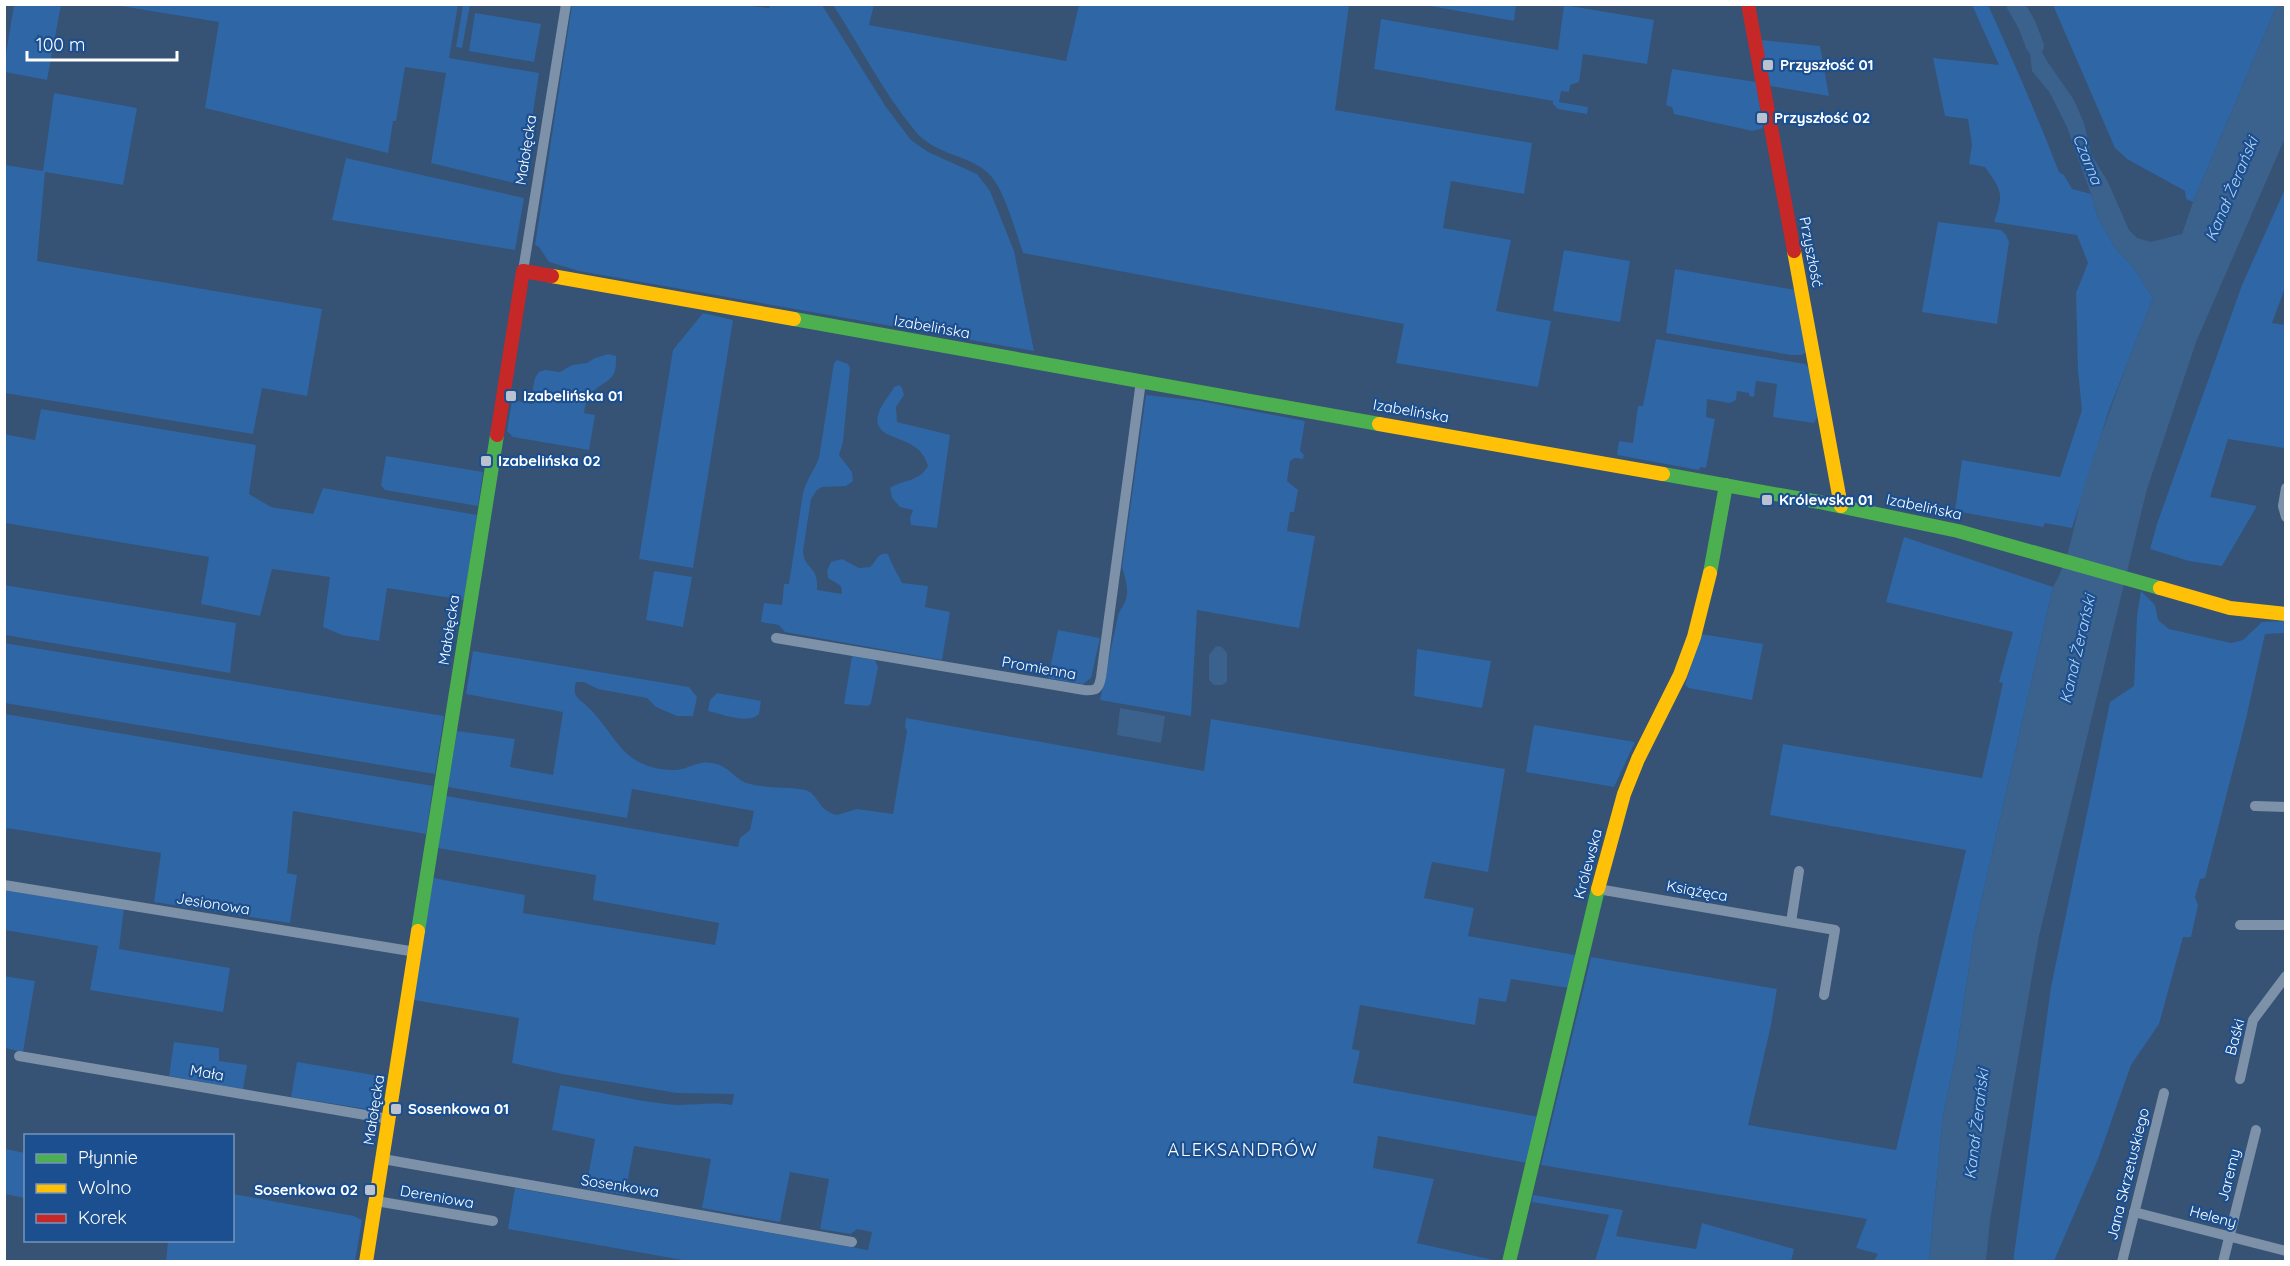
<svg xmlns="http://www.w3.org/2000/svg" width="2290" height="1266" font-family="Quicksand,sans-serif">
	<rect width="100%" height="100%" fill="#365274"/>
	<path fill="#2f66a5" d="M14,5H61L47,80L5,72V60Z
		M115,5H458L449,58L539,73L522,185L431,163L446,73L405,67L396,121H393L388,153L205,108L219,22Z
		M463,5H470L462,48L456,47Z
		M745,5L769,8L770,5H822L886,107L911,140L928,152L977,174L990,191L1014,251L1034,351L579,271L549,262L539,247L535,245L572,5Z
		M833,5H874L869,25L1066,61L1079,5H1349L1335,110L1532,143L1524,194L1451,181L1443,228L1511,240L1496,311L1551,321L1538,387L1396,363L1404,324L1023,253C1016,233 1004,188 989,174C969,154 936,156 915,131C883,92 860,46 833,5Z
		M1425,5L1516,4V5L1514,21Z
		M1564,5L1654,20L1647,64L1583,54L1579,82L1570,85L1569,92L1561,91L1559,102L1588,107L1587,114L1558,109L1553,104V101L1374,69L1381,19L1558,50Z
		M1972,5H1988C2013,60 2037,115 2059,172L2064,175L2072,189L2091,194L2098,218L2116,249L2134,268L2153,298L2109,410L2072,528L2045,523L2043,527L1955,511L1962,460L2060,477L2082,410L2078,371L2076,293L2088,263L2077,235L1994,222C2004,192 2002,192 1985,167L1969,164L1972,145L1968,119L1945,116L1933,58L1999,65Z
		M2053,5H2277L2193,202L2186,199L2185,191L2127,159L2115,148Z
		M475,13L541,24L534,62L469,51Z
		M1761,40L1820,46L1829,96L1770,86Z
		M1672,69L1756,82L1763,128L1753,131L1674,114L1672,107L1666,105Z
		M54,93L137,108L123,185L45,172L37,261L322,309L307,396L262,388L253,434L5,393V165L43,171Z
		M346,158L524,198L515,250L332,220Z
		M2285,189V288L2272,323L2285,325L2284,448L2228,439L2210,497L2257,506L2222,566L2189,561L2150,549L2157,524L2242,285Z
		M1938,222L2001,230L2006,235L2009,242L1997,324L1922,312Z
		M1564,250L1630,261L1620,322L1553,311Z
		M1675,269L1796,290L1806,352L1802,355H1791L1666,333Z
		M703,313L733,320L693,568L639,559L673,350Z
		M1656,339L1805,364L1811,369L1819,414L1814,423L1773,417L1777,384L1756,381L1754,397L1749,396V393L1737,391L1736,400L1730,403L1707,399L1706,417L1715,419L1706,468L1700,467L1699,470L1617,455L1619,441L1633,443L1638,406H1643Z
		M608,354L616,356C616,361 616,367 615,371C609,388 588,382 584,413L595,415L589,450L513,437L507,431L512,400L533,404V388L535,378L539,372L545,370L560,372L572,365L587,363L595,358Z
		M837,360L848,364L850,368L843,442L839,455L852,472L853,481L846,486L822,487L817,490L811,499L803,551C804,570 819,565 817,590L842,594L841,586L828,578L827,571L831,562L842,559L859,568L870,567C877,561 877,552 888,554C892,565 897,573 902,583L928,586L925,607L950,612L942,660L785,632L779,625L761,622L764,603L782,605L784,584H789L803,493C806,480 814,471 819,458L834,363Z
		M899,385L902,388L904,395L896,407L897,422L950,435L937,528L911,525L910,518L913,510L900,507L892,498L890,488C904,479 919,482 928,466C919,430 868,445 879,412C882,403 890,395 894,387Z
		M1146,395L1200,401L1305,421L1300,451L1304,455L1303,459L1295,458L1290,461L1287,481L1298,490L1294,512H1290L1287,531L1315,536L1299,628L1197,610L1191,716L1100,700C1106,672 1112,644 1118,616C1119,610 1125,605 1126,599C1129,589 1125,577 1122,567Z
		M41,409L256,445L249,494L271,507L313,514L323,488L477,515L464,600L387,588L379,641L342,635L323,627L330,577L272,569L260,616L201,604L209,557L5,523L4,434L35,440Z
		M386,456L483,472L478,506L385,490L381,485Z
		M1904,537L2053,587L1974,933L1956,1055L1943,1115L1929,1261H1874L1878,1254L1856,1248L1867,1219L1541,1165L1591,957L1777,989L1771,1025L1748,1125L1896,1150L1966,850L1770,815L1783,744L1982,778L2003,683L1999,682L2013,632L1886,602Z
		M654,571L692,577L683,627L646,620Z
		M4,585L236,623L230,673L5,635Z
		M2141,591L2155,605L2158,620L2169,629L2231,643L2243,640L2262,622L2285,621V633L2265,634L2245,723L2205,878L2200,879L2195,897L2198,905L2191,937H2183L2159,1024L2131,1065L2098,1159L2054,1261L2013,1262L2051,987L2110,702L2134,686L2137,616Z
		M1058,630L1100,638L1091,678L1083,684L1048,678Z
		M1701,634L1763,644L1752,700L1689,688L1685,685Z
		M4,643L444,716L435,774L5,703Z
		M1417,649L1491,661L1482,708L1414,696Z
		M473,651L689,687L697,697L693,716H677L656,707L647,698L598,689L584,682H576C571,700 582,699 592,711C620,742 624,768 673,770C688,770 697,760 712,763C730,766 734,779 747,783C765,789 787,786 806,790C820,796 817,810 837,815L857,809L893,814L907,731L905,727L906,718L1204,771L1211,719L1505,769L1488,872L1432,862L1424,898L1474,908L1468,936L1575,955L1569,988L1511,979L1506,1002L1479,998L1475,1025L1360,1005L1352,1049L1360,1051L1353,1083L1539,1117L1527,1163L1378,1136L1373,1168L1434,1179L1417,1243L1502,1262H694L508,1229L515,1188L868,1250L872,1232L857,1229L851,1234L820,1229L829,1179L790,1172L780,1222L702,1208L711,1159L634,1146L625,1195L586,1188L595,1139L552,1130L560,1085C596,1091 631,1100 666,1104C689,1107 709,1101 732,1105L734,1094L677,1093L562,1074L512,1063L519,1018L414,1000L433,878L525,895L523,913L715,945L719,923L593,900L596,875L438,848L446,796L738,847L740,838L750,830L754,811L632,789L627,818L448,787L457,731L515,739L510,767L553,775L563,712L466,694Z
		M852,656L875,660L878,667L871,703L868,706L844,704Z
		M717,693L761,701L759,714C748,725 722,714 708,711L710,700Z
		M5,714L433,786L426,834L293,811L287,873L297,875L290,923L154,902L161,853L7,828L5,837Z
		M1534,725L1635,742L1614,787L1526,772Z
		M4,889L124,908L119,949L230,968L223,1012L90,990L98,946L5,930Z
		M4,976L35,981L23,1052L5,1048Z
		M174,1042L219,1048V1061L247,1065L243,1089L169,1076Z
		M297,1062L386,1077L379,1111L291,1097Z
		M5,1149L25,1153V1198L5,1194Z
		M233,1194L354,1216L362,1220L355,1261H166L168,1241L232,1240Z
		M1533,1195L1623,1210L1616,1236L1696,1249L1702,1223L1794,1249L1791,1261H1595L1609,1215L1532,1202Z"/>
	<path fill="#3b618d" d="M2277,5H2285V138L2196,342L2147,489L2039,936L1990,1221L1986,1261L1929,1262L1943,1115L1956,1055L1974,933L2053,587C2071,558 2074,520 2084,487C2104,423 2128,361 2153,298L2134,268L2116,249L2098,218L2091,194L2067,127L2050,93L2032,71L2027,25L2047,61L2074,100L2084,123L2091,154L2108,182L2129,230L2137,238L2151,242L2182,234L2193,202Z
		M1216,646L1222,647L1227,653V682L1222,685H1214L1209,680V655Z
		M1120,708L1165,716L1161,743L1117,735Z"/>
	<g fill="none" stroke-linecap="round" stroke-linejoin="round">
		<path stroke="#3b618d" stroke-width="18" d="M2015,4L2027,25L2035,46"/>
		<path stroke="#7d92a8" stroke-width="10" d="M523,271L566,4
			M2286,488L2283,506L2286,517
			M776,638L1084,690C1096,691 1099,689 1101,677L1141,381
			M2255,806L2286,807
			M4,885L416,952
			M1598,889L1835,930L1824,995
			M1791,922L1799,871
			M2240,925H2286
			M19,1056L389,1119
			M2240,1079L2253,1020L2286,976
			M383,1159L852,1242
			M376,1201L493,1221
			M2134,1212L2286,1251
			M2122,1262L2164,1093
			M2223,1262L2256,1130"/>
		<path stroke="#4caf50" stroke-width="14" d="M794,319L1379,424
			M1663,474L1819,502L1958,531L2160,588
			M1710,573L1726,485
			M418,931L497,435
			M1509,1262L1598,889"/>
		<path stroke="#ffc107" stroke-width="14" d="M1794,251L1841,506
			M552,276L794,319
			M1379,424L1663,474
			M2160,588L2230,608L2286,614
			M1598,889L1624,794L1638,759L1680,675L1694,637L1710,573
			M366,1262L418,931"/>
		<path stroke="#c62828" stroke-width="14" d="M1748,4L1794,251
			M497,435L523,271L552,276"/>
	</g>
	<g fill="#b9c2ce" stroke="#1b4f8f" stroke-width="2">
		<rect x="1762" y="59" width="12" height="12" rx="3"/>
		<rect x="1756" y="112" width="12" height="12" rx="3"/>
		<rect x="505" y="390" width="12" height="12" rx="3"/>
		<rect x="480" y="455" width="12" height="12" rx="3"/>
		<rect x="1761" y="494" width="12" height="12" rx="3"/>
		<rect x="390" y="1103" width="12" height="12" rx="3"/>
		<rect x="364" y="1184" width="12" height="12" rx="3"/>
	</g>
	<g text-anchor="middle" stroke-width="4.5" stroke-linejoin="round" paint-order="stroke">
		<g font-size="15" font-weight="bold" fill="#fff" stroke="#1b4f8f" text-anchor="start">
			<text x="1780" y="70">Przyszłość 01</text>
			<text x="1774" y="123">Przyszłość 02</text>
			<text x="523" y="401">Izabelińska 01</text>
			<text x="498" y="466">Izabelińska 02</text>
			<text x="1779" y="505">Królewska 01</text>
			<text x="408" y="1114">Sosenkowa 01</text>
			<text x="358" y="1195" text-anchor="end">Sosenkowa 02</text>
		</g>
		<g font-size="15" fill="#fff" stroke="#1b4f8f">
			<text transform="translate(526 150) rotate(-81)" y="5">Małołęcka</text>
			<text transform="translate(1811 252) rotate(79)" y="5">Przyszłość</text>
			<text transform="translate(932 327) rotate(10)" y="5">Izabelińska</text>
			<text transform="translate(1411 411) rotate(10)" y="5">Izabelińska</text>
			<text transform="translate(1924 507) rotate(12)" y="5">Izabelińska</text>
			<text transform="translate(449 630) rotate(-81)" y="5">Małołęcka</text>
			<text transform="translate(1039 668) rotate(10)" y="5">Promienna</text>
			<text transform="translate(1588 864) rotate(-75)" y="5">Królewska</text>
			<text transform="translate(1697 891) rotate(10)" y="5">Książęca</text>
			<text transform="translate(213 904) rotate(9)" y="5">Jesionowa</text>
			<text transform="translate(2235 1037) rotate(-75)" y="5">Baśki</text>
			<text transform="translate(207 1073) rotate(10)" y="5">Mała</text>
			<text transform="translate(374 1110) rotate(-81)" y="5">Małołęcka</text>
			<text transform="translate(2128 1174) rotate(-76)" y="5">Jana Skrzetuskiego</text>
			<text transform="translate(2229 1175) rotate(-76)" y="5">Jaremy</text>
			<text transform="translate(620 1186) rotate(9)" y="5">Sosenkowa</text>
			<text transform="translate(437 1197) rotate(10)" y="5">Dereniowa</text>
			<text transform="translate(2213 1217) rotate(15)" y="5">Heleny</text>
		</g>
		<g font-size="16" font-style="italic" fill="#b5d3f5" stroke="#1b4f8f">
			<text transform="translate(2088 159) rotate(68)" y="6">Czarna</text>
			<text transform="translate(2231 189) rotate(-67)" y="6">Kanał Żerański</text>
			<text transform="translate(2077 649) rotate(-77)" y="6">Kanał Żerański</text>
			<text transform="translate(1976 1124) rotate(-83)" y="6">Kanał Żerański</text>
		</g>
		<g font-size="18" letter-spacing="1.5" fill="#fff" stroke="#1b4f8f">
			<text x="1243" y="1156">ALEKSANDRÓW</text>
		</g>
	</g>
	<rect width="2290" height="1266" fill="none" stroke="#ffffff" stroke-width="12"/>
	<rect x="24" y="1134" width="210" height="108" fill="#1b4f8f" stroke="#7695bc" stroke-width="1.5"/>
	<rect x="36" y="1154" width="30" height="9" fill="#4caf50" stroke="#7695bc" stroke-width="1.5"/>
	<text x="78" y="1164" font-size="18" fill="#ffffff">Płynnie</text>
	<rect x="36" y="1184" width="30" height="9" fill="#ffc107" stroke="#7695bc" stroke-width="1.5"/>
	<text x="78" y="1194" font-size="18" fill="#ffffff">Wolno</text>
	<rect x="36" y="1214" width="30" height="9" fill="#c62828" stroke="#7695bc" stroke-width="1.5"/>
	<text x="78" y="1224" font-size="18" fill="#ffffff">Korek</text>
	<path d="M27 51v9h150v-9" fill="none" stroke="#ffffff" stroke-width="3"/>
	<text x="36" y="51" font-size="18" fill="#ffffff" stroke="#1b4f8f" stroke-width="4.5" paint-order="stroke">100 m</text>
</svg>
